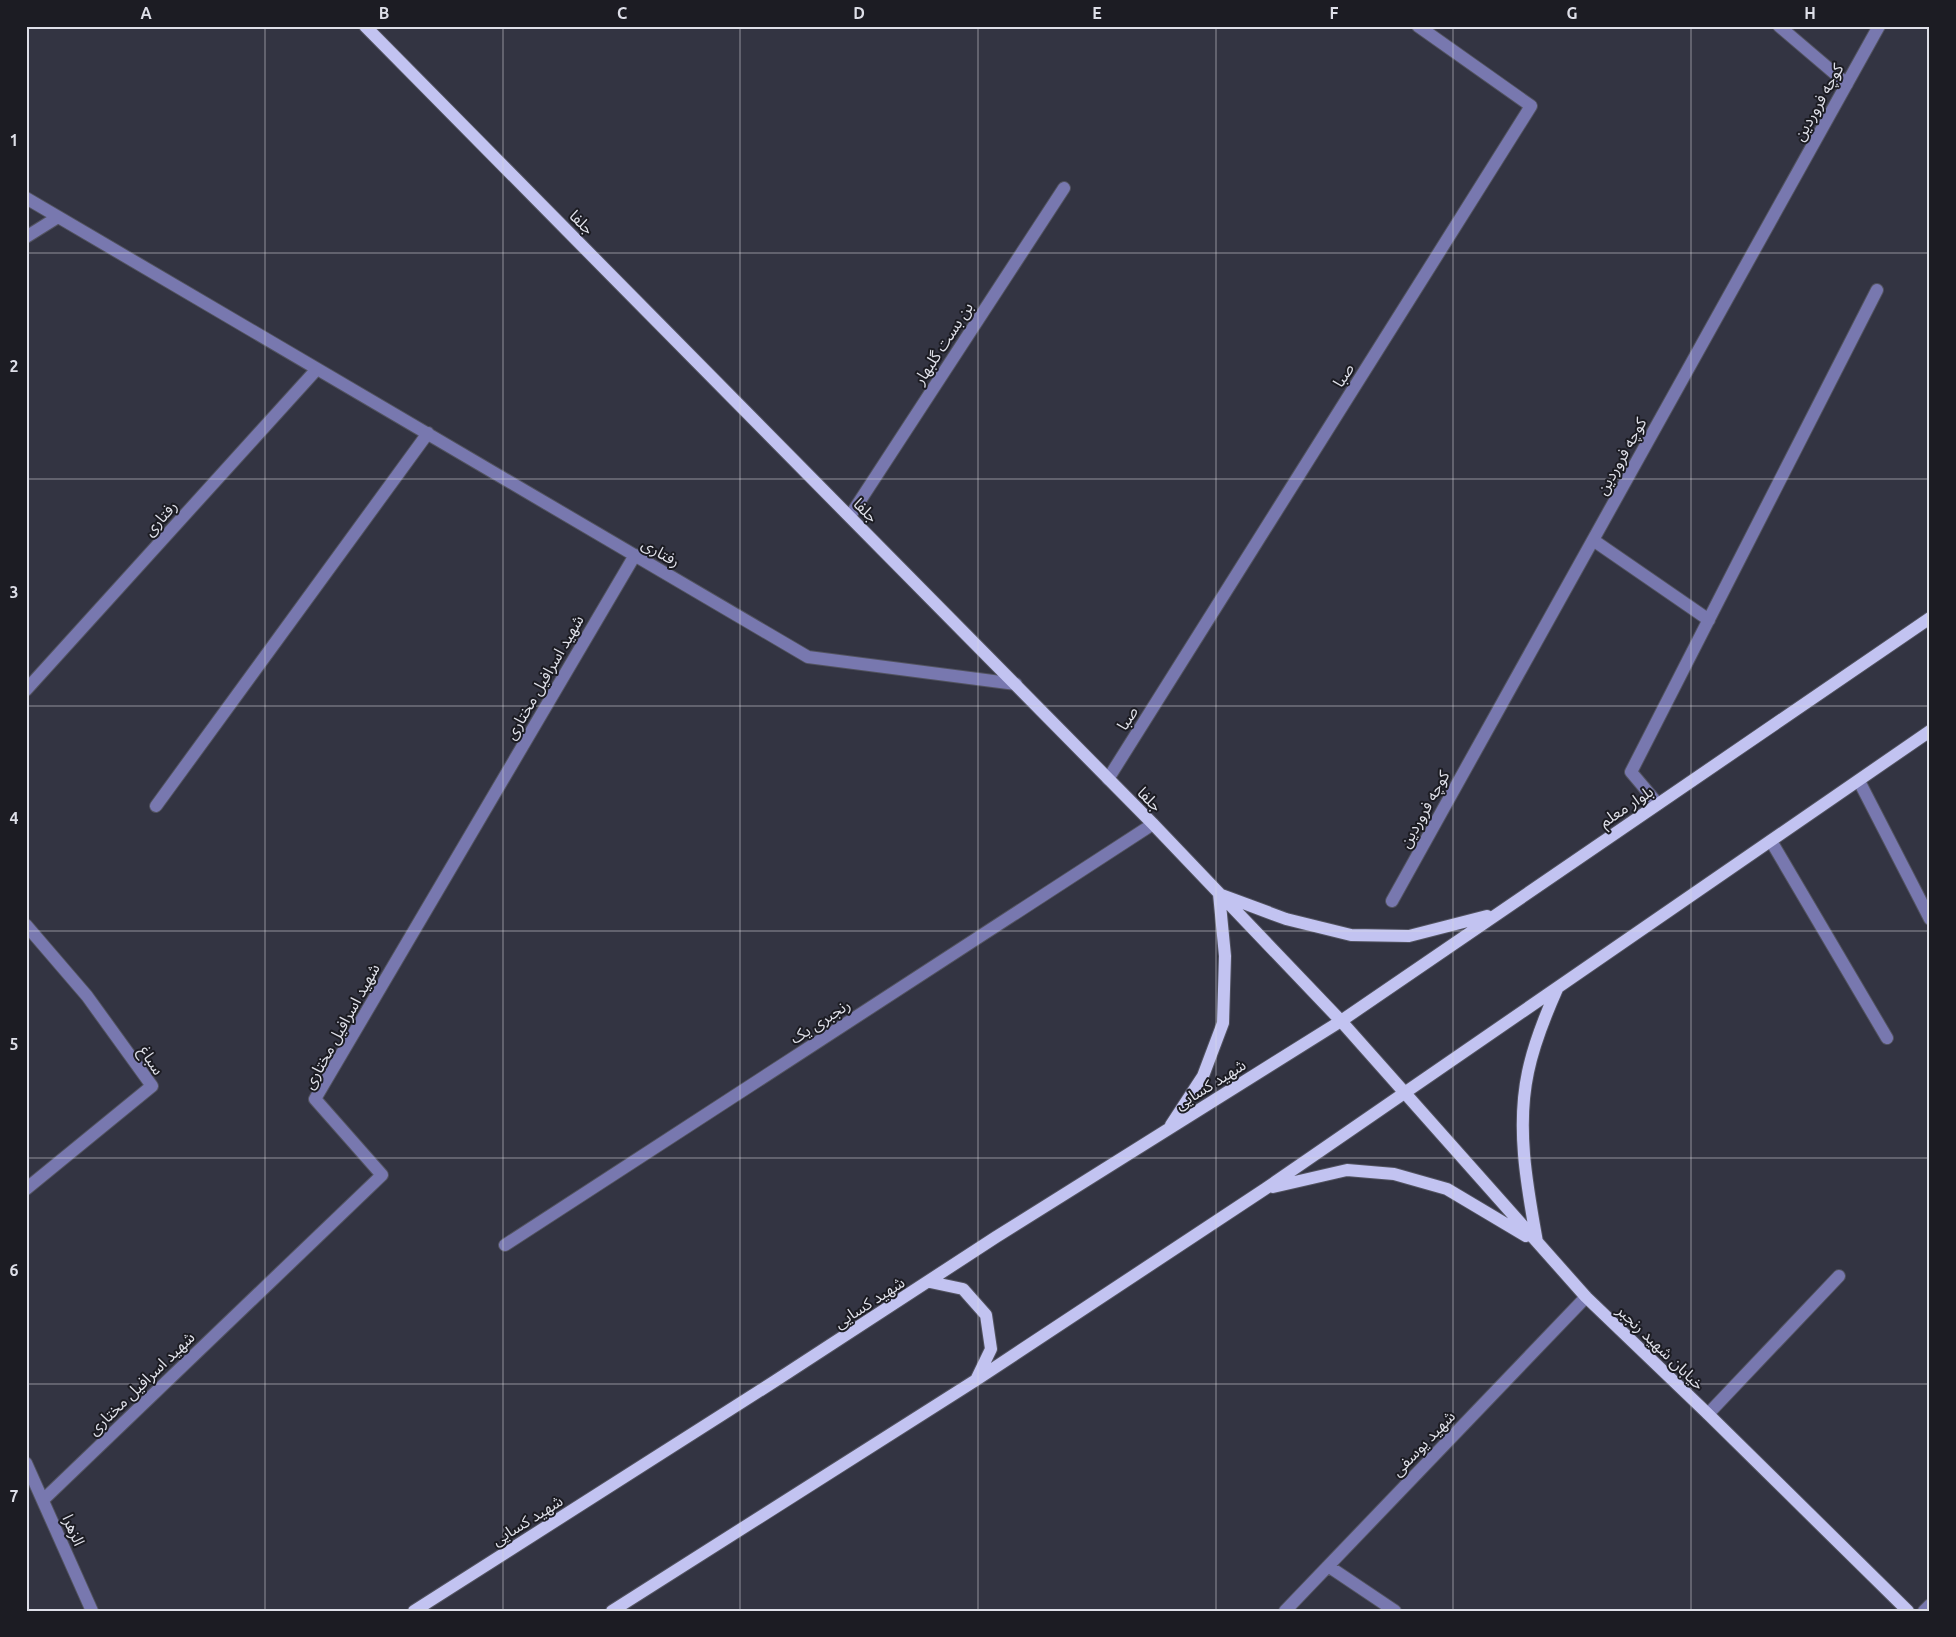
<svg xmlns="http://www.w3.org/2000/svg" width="1956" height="1637" font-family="Ubuntu,'Noto Sans Arabic',sans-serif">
	<rect width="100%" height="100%" fill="#333442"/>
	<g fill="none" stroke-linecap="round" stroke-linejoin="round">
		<defs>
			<path id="minor" d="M1779,26L1847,84
				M26,198L808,657L1016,684
				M26,237L58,217
				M850,516L1064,188
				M1593,540L1709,620
				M26,690L317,369
				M1108,779L1531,106L1418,26
				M1859,781L1930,919
				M1658,804L1631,772L1877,290
				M156,806L428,433
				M1771,841L1887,1038
				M1392,901L1879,26
				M26,925L87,996L152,1086L26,1189
				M505,1245L1153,824
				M1708,1414L1839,1276
				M26,1463L92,1611
				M43,1500L382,1175L315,1099L635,555
				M1328,1566L1395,1611
				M1285,1611L1586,1297
				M1924,1611L1930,1605"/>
			<path id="major" d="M365,26L1153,824L1341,1021L1586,1297L1708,1414L1908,1611
				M1171,1125L1203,1076L1223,1023L1225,956L1219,894L1286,919L1351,935L1409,936L1487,916
				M1273,1187L1347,1170L1394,1174L1447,1189L1526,1236
				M1537,1242C1527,1186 1516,1128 1528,1072C1534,1043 1545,1016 1557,989
				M930,1282L963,1289L986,1315L991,1349L976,1380
				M414,1611L775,1381L996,1237L1341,1021L1930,618
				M612,1611L976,1380L1265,1189L1930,731"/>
		</defs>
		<use href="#minor" stroke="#525360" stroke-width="14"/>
		<use href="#major" stroke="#525360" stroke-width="14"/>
		<use href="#minor" stroke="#7878af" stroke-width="12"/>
		<use href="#major" stroke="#c2c3f1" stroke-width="12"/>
	</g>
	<path fill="none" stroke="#dedfe8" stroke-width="1" stroke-opacity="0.55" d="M265,26V1611M503,26V1611M740,26V1611M978,26V1611M1216,26V1611M1453,26V1611M1691,26V1611M26,253H1930M26,479H1930M26,706H1930M26,931H1930M26,1158H1930M26,1384H1930"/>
	<g text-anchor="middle" stroke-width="4" stroke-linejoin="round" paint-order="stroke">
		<g font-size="16" fill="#dedfe8" stroke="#1c1c23">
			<text transform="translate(1818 102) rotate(-61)" y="6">کوچه فروردین</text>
			<text transform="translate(582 222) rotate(45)" y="6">جلفا</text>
			<text transform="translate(943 343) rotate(-57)" y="6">بن بست گلبهار</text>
			<text transform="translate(1343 375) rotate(-58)" y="6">صبا</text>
			<text transform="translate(1621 456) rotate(-61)" y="6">کوچه فروردین</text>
			<text transform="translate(866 510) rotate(45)" y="6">جلفا</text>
			<text transform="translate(160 518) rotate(-48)" y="6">رفتاری</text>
			<text transform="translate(661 552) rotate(30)" y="6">رفتاری</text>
			<text transform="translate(544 677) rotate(-60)" y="6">شهید اسرافیل مختاری</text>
			<text transform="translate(1127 718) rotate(-58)" y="6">صبا</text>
			<text transform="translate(1150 799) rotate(46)" y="6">جلفا</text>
			<text transform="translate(1626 806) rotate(-34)" y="6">بلوار معلم</text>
			<text transform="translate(1424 809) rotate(-61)" y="6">کوچه فروردین</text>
			<text transform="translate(820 1021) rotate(-33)" y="6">رنجبری یک</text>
			<text transform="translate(341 1026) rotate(-61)" y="6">شهید اسرافیل مختاری</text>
			<text transform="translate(152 1060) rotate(57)" y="6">سباغ</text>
			<text transform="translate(1210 1084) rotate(-32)" y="6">شهید کسایی</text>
			<text transform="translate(869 1302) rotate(-33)" y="6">شهید کسایی</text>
			<text transform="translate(1661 1347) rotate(44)" y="6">خیابان شهید رنجبر</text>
			<text transform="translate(141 1383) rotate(-44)" y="6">شهید اسرافیل مختاری</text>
			<text transform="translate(1423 1443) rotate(-46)" y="6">شهید یوسفی</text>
			<text transform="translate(527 1520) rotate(-32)" y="6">شهید کسایی</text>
			<text transform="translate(74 1530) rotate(66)" y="6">الزهرا</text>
		</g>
	</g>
	<rect width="1956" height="1637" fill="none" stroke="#1c1c23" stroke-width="55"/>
	<rect x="28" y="28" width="1900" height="1582" fill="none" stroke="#dedfe8" stroke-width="2"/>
	<g font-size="16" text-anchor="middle" font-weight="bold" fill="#dedfe8">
		<text x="146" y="19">A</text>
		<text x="384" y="19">B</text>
		<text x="622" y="19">C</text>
		<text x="859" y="19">D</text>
		<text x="1097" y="19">E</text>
		<text x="1334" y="19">F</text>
		<text x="1572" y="19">G</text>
		<text x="1810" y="19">H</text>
		<text x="14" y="146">1</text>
		<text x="14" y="372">2</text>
		<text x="14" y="598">3</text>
		<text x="14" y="824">4</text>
		<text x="14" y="1050">5</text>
		<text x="14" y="1276">6</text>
		<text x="14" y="1502">7</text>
	</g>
</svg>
